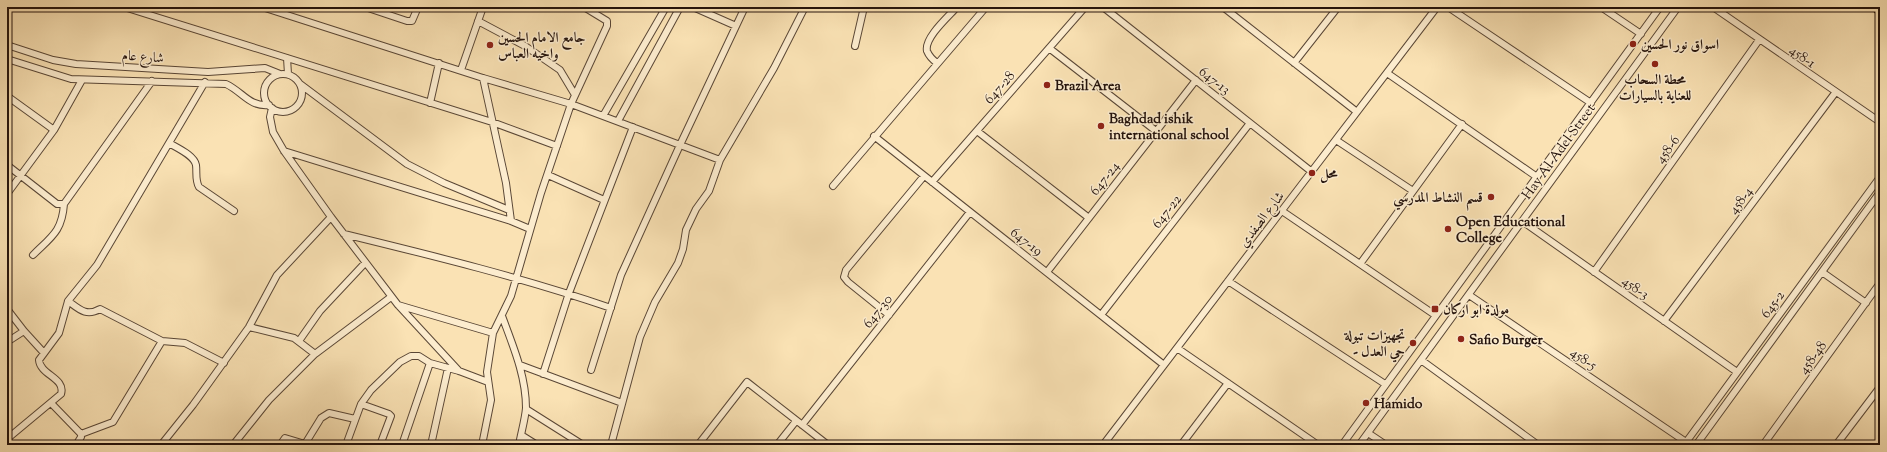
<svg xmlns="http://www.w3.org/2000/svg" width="1887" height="452" font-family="'Sorts Mill Goudy',Amiri,serif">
	<rect width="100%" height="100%" fill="#fae2b4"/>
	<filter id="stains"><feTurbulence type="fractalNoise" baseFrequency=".005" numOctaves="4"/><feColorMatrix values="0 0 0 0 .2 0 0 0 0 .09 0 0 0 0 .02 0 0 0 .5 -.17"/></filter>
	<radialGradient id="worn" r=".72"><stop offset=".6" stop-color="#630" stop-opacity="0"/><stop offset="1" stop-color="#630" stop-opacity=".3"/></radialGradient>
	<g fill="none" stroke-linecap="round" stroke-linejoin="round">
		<defs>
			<path id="minor" d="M124,7L492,122L557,146
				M262,7L483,78L571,104L720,160
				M365,7L407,21H412L418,7
				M693,7L736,26
				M1103,7L1312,172
				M1223,7L1357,112
				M1448,7L1591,103
				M1601,7L1641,34
				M1713,7L1880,122
				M478,21L525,46L560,70L575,95
				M7,45L53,60L76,64L208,72L265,68L280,74
				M855,46L864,7
				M1049,48L1156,131
				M287,58L288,74
				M7,59L71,79L226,84C243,92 249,107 269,105
				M937,63C933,60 929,56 927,51C924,38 948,17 957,7
				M1294,63L1338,7
				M461,70L483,7
				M1387,73L1537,177
				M264 93a19 19 0 1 1 38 0a19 19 0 1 1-38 0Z
				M483,78L506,183L511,221
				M300,84L407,164L444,183L509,210
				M7,96L54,130
				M430,103L439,63
				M272,108L270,117L273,132L284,151L331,217L398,305L493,333
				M603,116L666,7
				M618,121L680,7
				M977,131L1089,218
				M874,136L1164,365
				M1336,140L1413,191
				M169,143C177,148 194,155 196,165C197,173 195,180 199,187L234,211
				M284,151L511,221L530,229
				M7,165L57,204H64
				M548,175L604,200
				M932,182L1085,7
				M833,186L986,7
				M7,194L54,130L82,80
				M1282,211L1435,315
				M1522,221L1737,372
				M344,234C434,256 524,278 611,308
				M33,255C51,237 62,232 64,204L152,81
				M1360,264L1462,124
				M1047,272L1196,80
				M1594,272L1759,40
				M1822,272L1866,303
				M1228,281L1385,384
				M1469,295L1686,442
				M68,301C79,309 86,317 100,309L162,341L185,343L224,363
				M399,306L459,371
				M7,309L24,331L44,353
				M889,315L848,282L844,277L846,270L924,176
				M1101,315L1250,123
				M502,316C513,346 526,376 526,408C525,420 521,433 519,445
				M1664,321L1835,93
				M249,327L294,338L315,354
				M299,341L320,311L365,263
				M7,342L24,331
				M1177,348L1318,445
				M1421,360L1538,445
				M520,365L622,403
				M591,370L621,275L680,145L745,7
				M543,374L569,293L633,127
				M51,403L81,434
				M361,404L389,414L391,416L380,445
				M526,409L583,445
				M802,425L970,212
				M1368,433L1386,445
				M81,434L113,422L162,341
				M521,435L537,445
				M7,439L61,394C66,378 40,375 39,360L59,333L68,301L97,265L205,82
				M76,445L81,437V434
				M161,445L193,405L249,327L277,275L331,217
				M233,445L269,400L315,354L391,297
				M280,445L285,438L305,444L321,418L329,413L355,419
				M346,445L361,404L371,390L400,362L411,356H419L430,363L459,371L488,382
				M402,445L430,363
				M431,445L448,368
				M482,445L491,400L487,372L493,333L511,296L541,193L571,104L607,26V21L584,7
				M611,445L640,337L655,302L678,263L683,249L686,230L696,209L709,191L720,160L774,68L805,7
				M698,445L747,382L828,445
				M777,445L796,421
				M1103,445L1437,7
				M1181,445L1228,383
				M1342,445L1660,7
				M1359,445L1678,7
				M1684,445L1880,177
				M1696,445L1880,192
				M1763,445L1880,283
				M1836,445L1880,387"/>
			<path id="primary" d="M1877,7L1880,10"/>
		</defs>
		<use href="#minor" stroke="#5a4736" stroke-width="8"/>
		<use href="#primary" stroke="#24130c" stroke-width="12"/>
		<use href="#minor" stroke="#fcecce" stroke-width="6"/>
		<use href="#primary" stroke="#fae2b4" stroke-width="10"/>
	</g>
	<g fill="#8f2418" stroke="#fcecce" stroke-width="1.5">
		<circle cx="1633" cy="44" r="4"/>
		<circle cx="490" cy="45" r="4"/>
		<circle cx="1655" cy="64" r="4"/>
		<circle cx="1047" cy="85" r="4"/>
		<circle cx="1101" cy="126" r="4"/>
		<circle cx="1312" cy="173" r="4"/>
		<circle cx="1491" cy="197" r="4"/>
		<circle cx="1448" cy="229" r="4"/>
		<rect x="1431" y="305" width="8" height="8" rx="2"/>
		<circle cx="1461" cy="339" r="4"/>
		<circle cx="1413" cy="343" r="4"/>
		<circle cx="1366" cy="403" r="4"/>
	</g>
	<g text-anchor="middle" stroke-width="3" stroke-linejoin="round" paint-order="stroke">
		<g font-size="14" font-weight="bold" fill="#24130c" stroke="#fcecce" text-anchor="start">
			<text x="498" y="42">جامع الامام الحسين<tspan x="498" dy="16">واخيه العباس</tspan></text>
			<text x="1641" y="49">اسواق نور الحسين</text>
			<text x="1655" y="84" text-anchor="middle">محطة السحاب<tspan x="1655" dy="16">للعناية بالسيارات</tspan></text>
			<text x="1055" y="90">Brazil Area</text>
			<text x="1109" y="123">Baghdad ishik<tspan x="1109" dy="16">international school</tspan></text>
			<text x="1320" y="178">محل</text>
			<text x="1483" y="202" text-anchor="end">قسم النشاط المدرسي</text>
			<text x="1456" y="226">Open Educational<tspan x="1456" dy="16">College</tspan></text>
			<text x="1443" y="314">مولدة ابو اركان</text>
			<text x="1405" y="340" text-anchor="end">تجهيزات تبولة<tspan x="1405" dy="16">- حي العدل</tspan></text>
			<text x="1469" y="344">Safio Burger</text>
			<text x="1374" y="408">Hamido</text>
		</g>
		<g font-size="14" fill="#24130c" stroke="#fcecce">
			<text transform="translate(143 56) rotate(4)" y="5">شارع عام</text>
			<text transform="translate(1803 56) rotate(35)" y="5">458-1</text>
			<text transform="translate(1215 80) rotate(38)" y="5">647-13</text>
			<text transform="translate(999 87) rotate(-49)" y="5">647-28</text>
			<text transform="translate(1667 149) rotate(-54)" y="5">458-6</text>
			<text transform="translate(1558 151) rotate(-54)" y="5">Hay Al-Adel Street</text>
			<text transform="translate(1104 178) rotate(-52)" y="5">647-24</text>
			<text transform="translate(1740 200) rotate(-53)" y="5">458-4</text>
			<text transform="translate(1166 211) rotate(-52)" y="5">647-22</text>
			<text transform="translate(1261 219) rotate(-53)" y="5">شارع الصفدي</text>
			<text transform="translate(1027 241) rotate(38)" y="5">647-19</text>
			<text transform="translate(1636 287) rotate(35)" y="5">458-3</text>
			<text transform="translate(1772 304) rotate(-54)" y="5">645-2</text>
			<text transform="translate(877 311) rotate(-52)" y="5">647-30</text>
			<text transform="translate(1812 357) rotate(-54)" y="5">458-48</text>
			<text transform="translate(1584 358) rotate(34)" y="5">458-5</text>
		</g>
	</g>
	<rect width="1887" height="452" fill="none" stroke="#fae2b4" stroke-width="24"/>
	<rect x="8" y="8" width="1871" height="436" fill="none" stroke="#24130c" stroke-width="2"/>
	<rect x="12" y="12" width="1863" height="428" fill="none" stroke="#24130c"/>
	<rect width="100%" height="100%" filter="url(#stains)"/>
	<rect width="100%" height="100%" fill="url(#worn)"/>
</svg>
